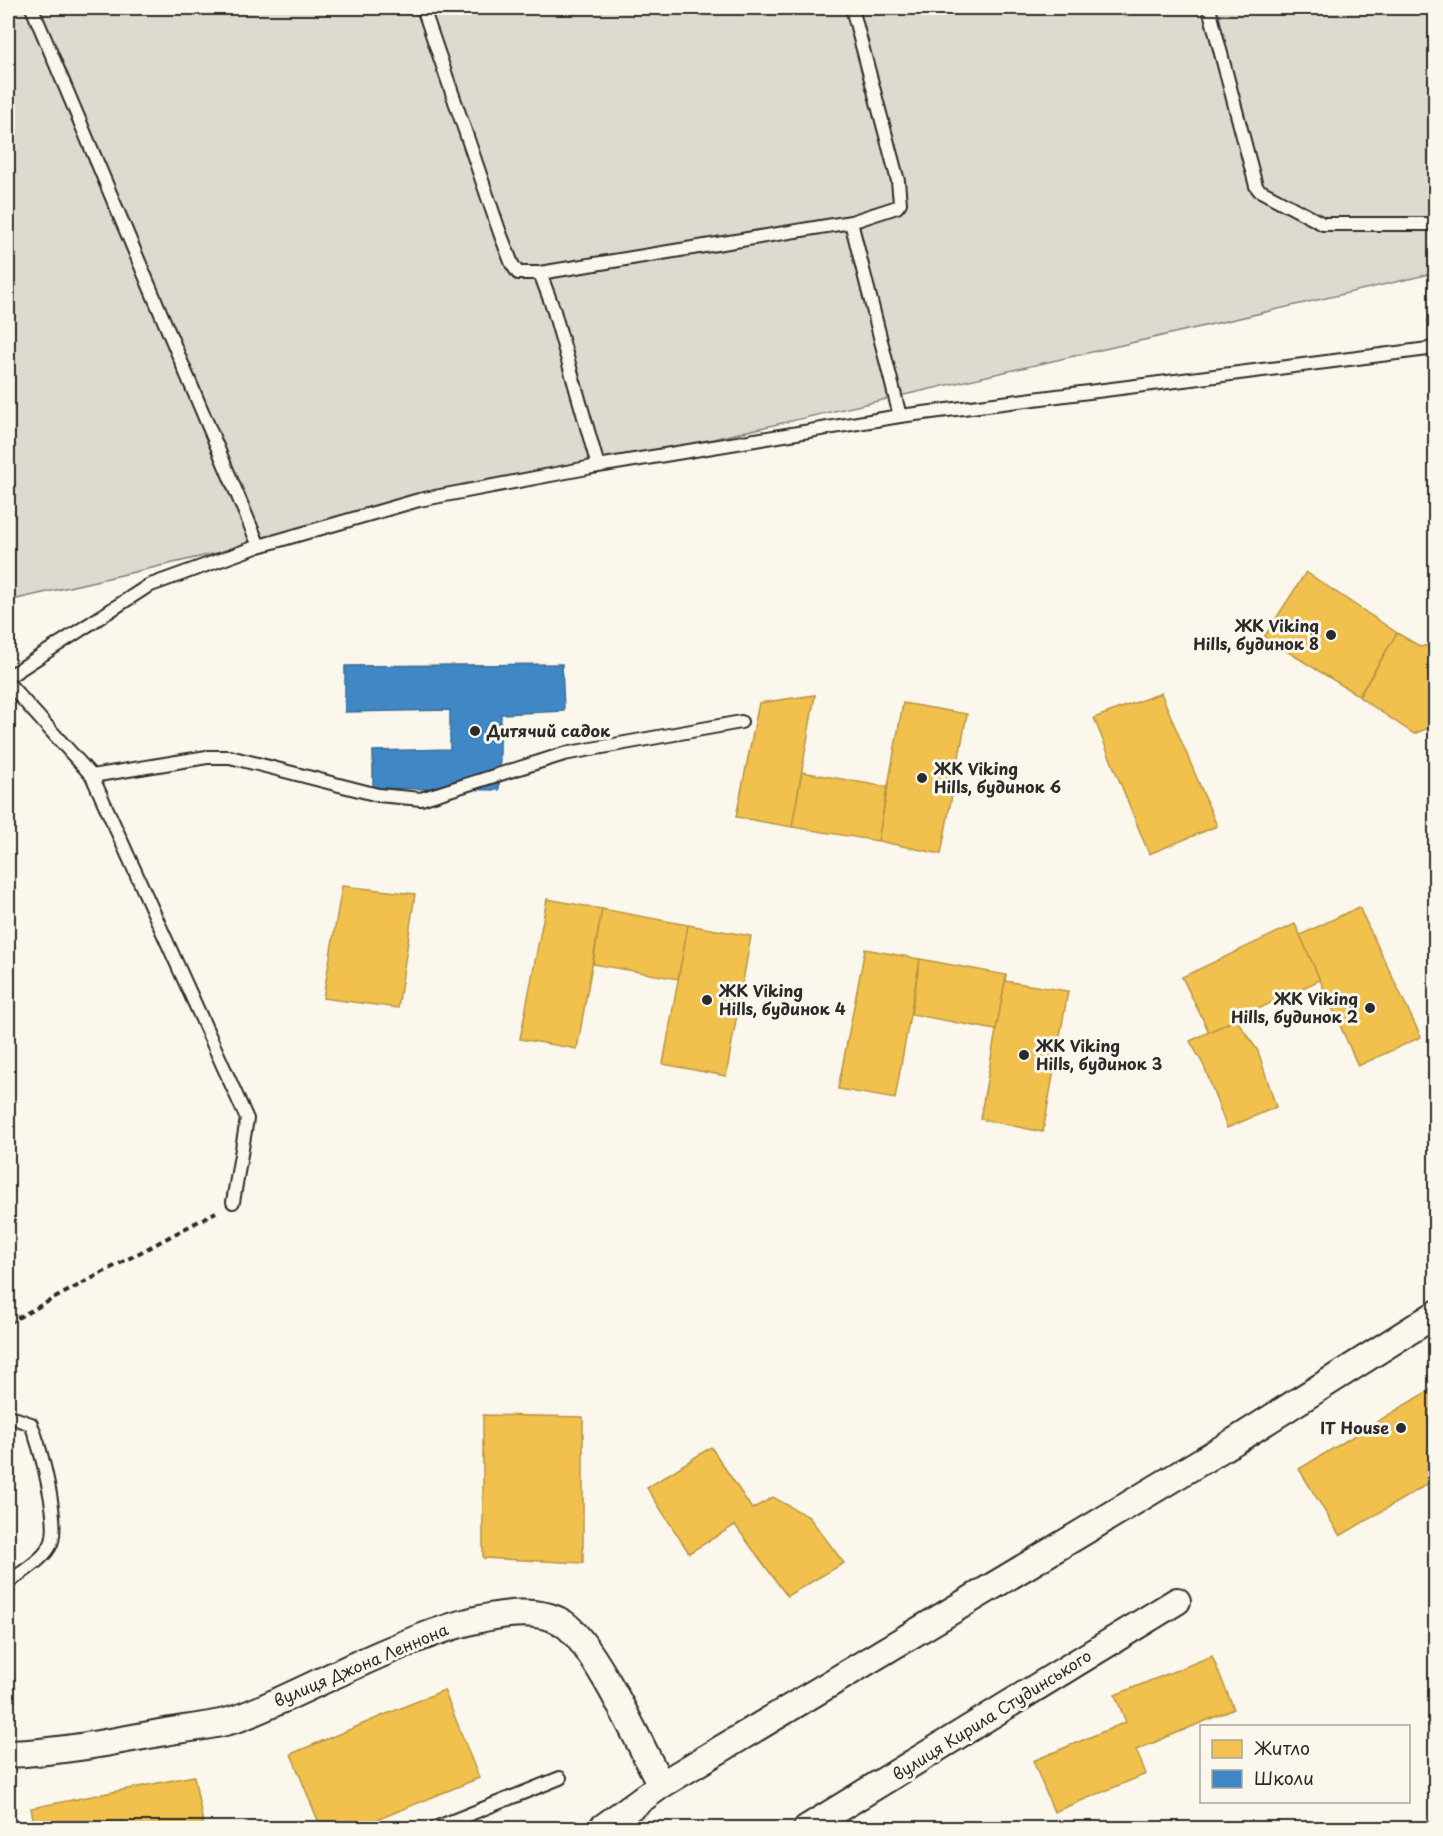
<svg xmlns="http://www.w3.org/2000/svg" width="1443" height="1836" font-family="'Playpen Sans',sans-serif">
	<rect width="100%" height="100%" fill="#fbf7ec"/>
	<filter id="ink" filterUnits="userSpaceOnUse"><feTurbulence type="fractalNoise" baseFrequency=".0167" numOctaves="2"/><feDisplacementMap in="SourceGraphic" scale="12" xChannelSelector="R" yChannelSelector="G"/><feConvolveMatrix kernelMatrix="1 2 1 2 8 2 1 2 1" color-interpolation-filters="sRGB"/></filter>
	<g filter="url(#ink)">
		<path fill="#dddad0" stroke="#84827e" stroke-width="1.5" d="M8,8H1435V273L8,601Z"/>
		<path fill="#f2c14e" stroke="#b69444" stroke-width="1.5" d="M1306,572L1397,633L1359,696L1264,637Z
			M1397,633L1421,647L1436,642V725L1414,734L1359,697Z
			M1161,693L1217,826L1149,854L1094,718Z
			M815,695L792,827L736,817L759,703Z
			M903,703L967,714L941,854L878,841Z
			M802,772L887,787L878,841L792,827Z
			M342,886L415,894L398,1008L323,998Z
			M547,899L602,909L577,1049L520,1039Z
			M1359,907L1421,1037L1358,1066L1300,935Z
			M602,909L688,925L678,979L593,964Z
			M1295,924L1320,980L1209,1032L1182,977Z
			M688,925L751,936L726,1076L663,1064Z
			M865,949L920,959L895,1099L838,1089Z
			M920,959L1006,975L996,1030L911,1014Z
			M1005,981L1068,991L1043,1132L980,1119Z
			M1236,1019L1258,1051L1276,1107L1227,1128L1204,1066L1190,1041Z
			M1436,1386V1479L1340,1536L1299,1469Z
			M483,1415L583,1417V1563L483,1558Z
			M711,1447L752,1509L773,1497L809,1517L844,1563L787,1596L735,1525L689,1553L647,1488Z
			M1212,1656L1234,1709L1136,1750L1146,1774L1054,1812L1033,1761L1126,1722L1115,1695Z
			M444,1690L479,1778L357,1828H321L291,1754Z
			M194,1776L204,1828H35L31,1808Z"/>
		<path fill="#3f88c5" stroke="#396c97" stroke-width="1.5" d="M562,664L564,711L501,714L499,790L373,788V751L450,749V710L345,712V666Z"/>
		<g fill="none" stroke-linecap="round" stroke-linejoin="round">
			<defs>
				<path id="lane" d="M32,8L259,546
					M423,8L500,233L512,264L518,273H540L851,222
					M852,8L898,181L900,203L897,207L851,222L900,416
					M1209,8L1256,186L1259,190L1323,224H1436
					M540,273L553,308L598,466L900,416L1436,348
					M8,677L148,586L259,546L419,500L598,466
					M8,683L92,776L247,1119L233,1202
					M92,776L207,757H230L378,795L421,799L564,754L741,722
					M8,1416L31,1424C40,1446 62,1526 50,1546C42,1561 20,1573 8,1583
					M435,1828L560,1778"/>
				<path id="street" d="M8,1754C61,1752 112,1742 165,1732C188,1728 214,1726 236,1719C309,1694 493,1580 563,1623C594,1643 642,1749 661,1785
					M602,1828L661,1785L1235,1441L1436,1314
					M807,1828L1177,1601"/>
			</defs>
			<use href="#lane" stroke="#2b2b2b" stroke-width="16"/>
			<use href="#street" stroke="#2b2b2b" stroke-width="30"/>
			<path stroke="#2b2b2b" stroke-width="4" stroke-dasharray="6 4.5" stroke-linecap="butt" d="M8,1323L216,1212"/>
			<use href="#lane" stroke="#fbf7ec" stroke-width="12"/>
			<use href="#street" stroke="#fbf7ec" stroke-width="26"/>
		</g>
	</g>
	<g fill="#2b2b2b" stroke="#fbf7ec" stroke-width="2">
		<circle cx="1331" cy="635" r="6"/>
		<circle cx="475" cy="731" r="6"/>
		<circle cx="922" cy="778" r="6"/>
		<circle cx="707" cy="1000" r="6"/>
		<circle cx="1370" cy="1008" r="6"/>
		<circle cx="1024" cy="1055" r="6"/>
		<circle cx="1401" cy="1428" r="6"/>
	</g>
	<g text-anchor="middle" stroke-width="6" stroke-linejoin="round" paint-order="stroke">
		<g font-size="16" font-weight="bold" fill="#2b2b2b" stroke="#fbf7ec" text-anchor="start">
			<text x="1319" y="632" text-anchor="end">ЖК Viking<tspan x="1319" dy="18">Hills, будинок 8</tspan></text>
			<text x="487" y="737">Дитячий садок</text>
			<text x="934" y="775">ЖК Viking<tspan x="934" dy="18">Hills, будинок 6</tspan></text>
			<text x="719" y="997">ЖК Viking<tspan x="719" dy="18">Hills, будинок 4</tspan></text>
			<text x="1358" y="1005" text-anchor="end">ЖК Viking<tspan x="1358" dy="18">Hills, будинок 2</tspan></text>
			<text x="1036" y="1052">ЖК Viking<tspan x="1036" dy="18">Hills, будинок 3</tspan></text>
			<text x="1389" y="1434" text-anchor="end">IT House</text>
		</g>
		<g font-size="16" fill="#2b2b2b" stroke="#fbf7ec">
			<text transform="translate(361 1665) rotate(-23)" y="6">вулиця Джона Леннона</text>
			<text transform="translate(992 1715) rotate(-32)" y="6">вулиця Кирила Студинського</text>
		</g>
	</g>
	<rect width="1443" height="1836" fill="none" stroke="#fbf7ec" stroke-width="30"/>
	<rect x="15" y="15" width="1413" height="1806" fill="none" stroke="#2b2b2b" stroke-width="2" filter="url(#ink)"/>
	<rect x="1200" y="1725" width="210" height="78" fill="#fbf7ec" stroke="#a8a59f" stroke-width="1.5"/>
	<rect x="1212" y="1740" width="30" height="18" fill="#f2c14e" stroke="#a8a59f" stroke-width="1.5"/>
	<text x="1254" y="1755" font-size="18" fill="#2b2b2b">Житло</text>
	<rect x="1212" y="1770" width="30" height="18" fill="#3f88c5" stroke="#a8a59f" stroke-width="1.5"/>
	<text x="1254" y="1785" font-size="18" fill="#2b2b2b">Школи</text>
</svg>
